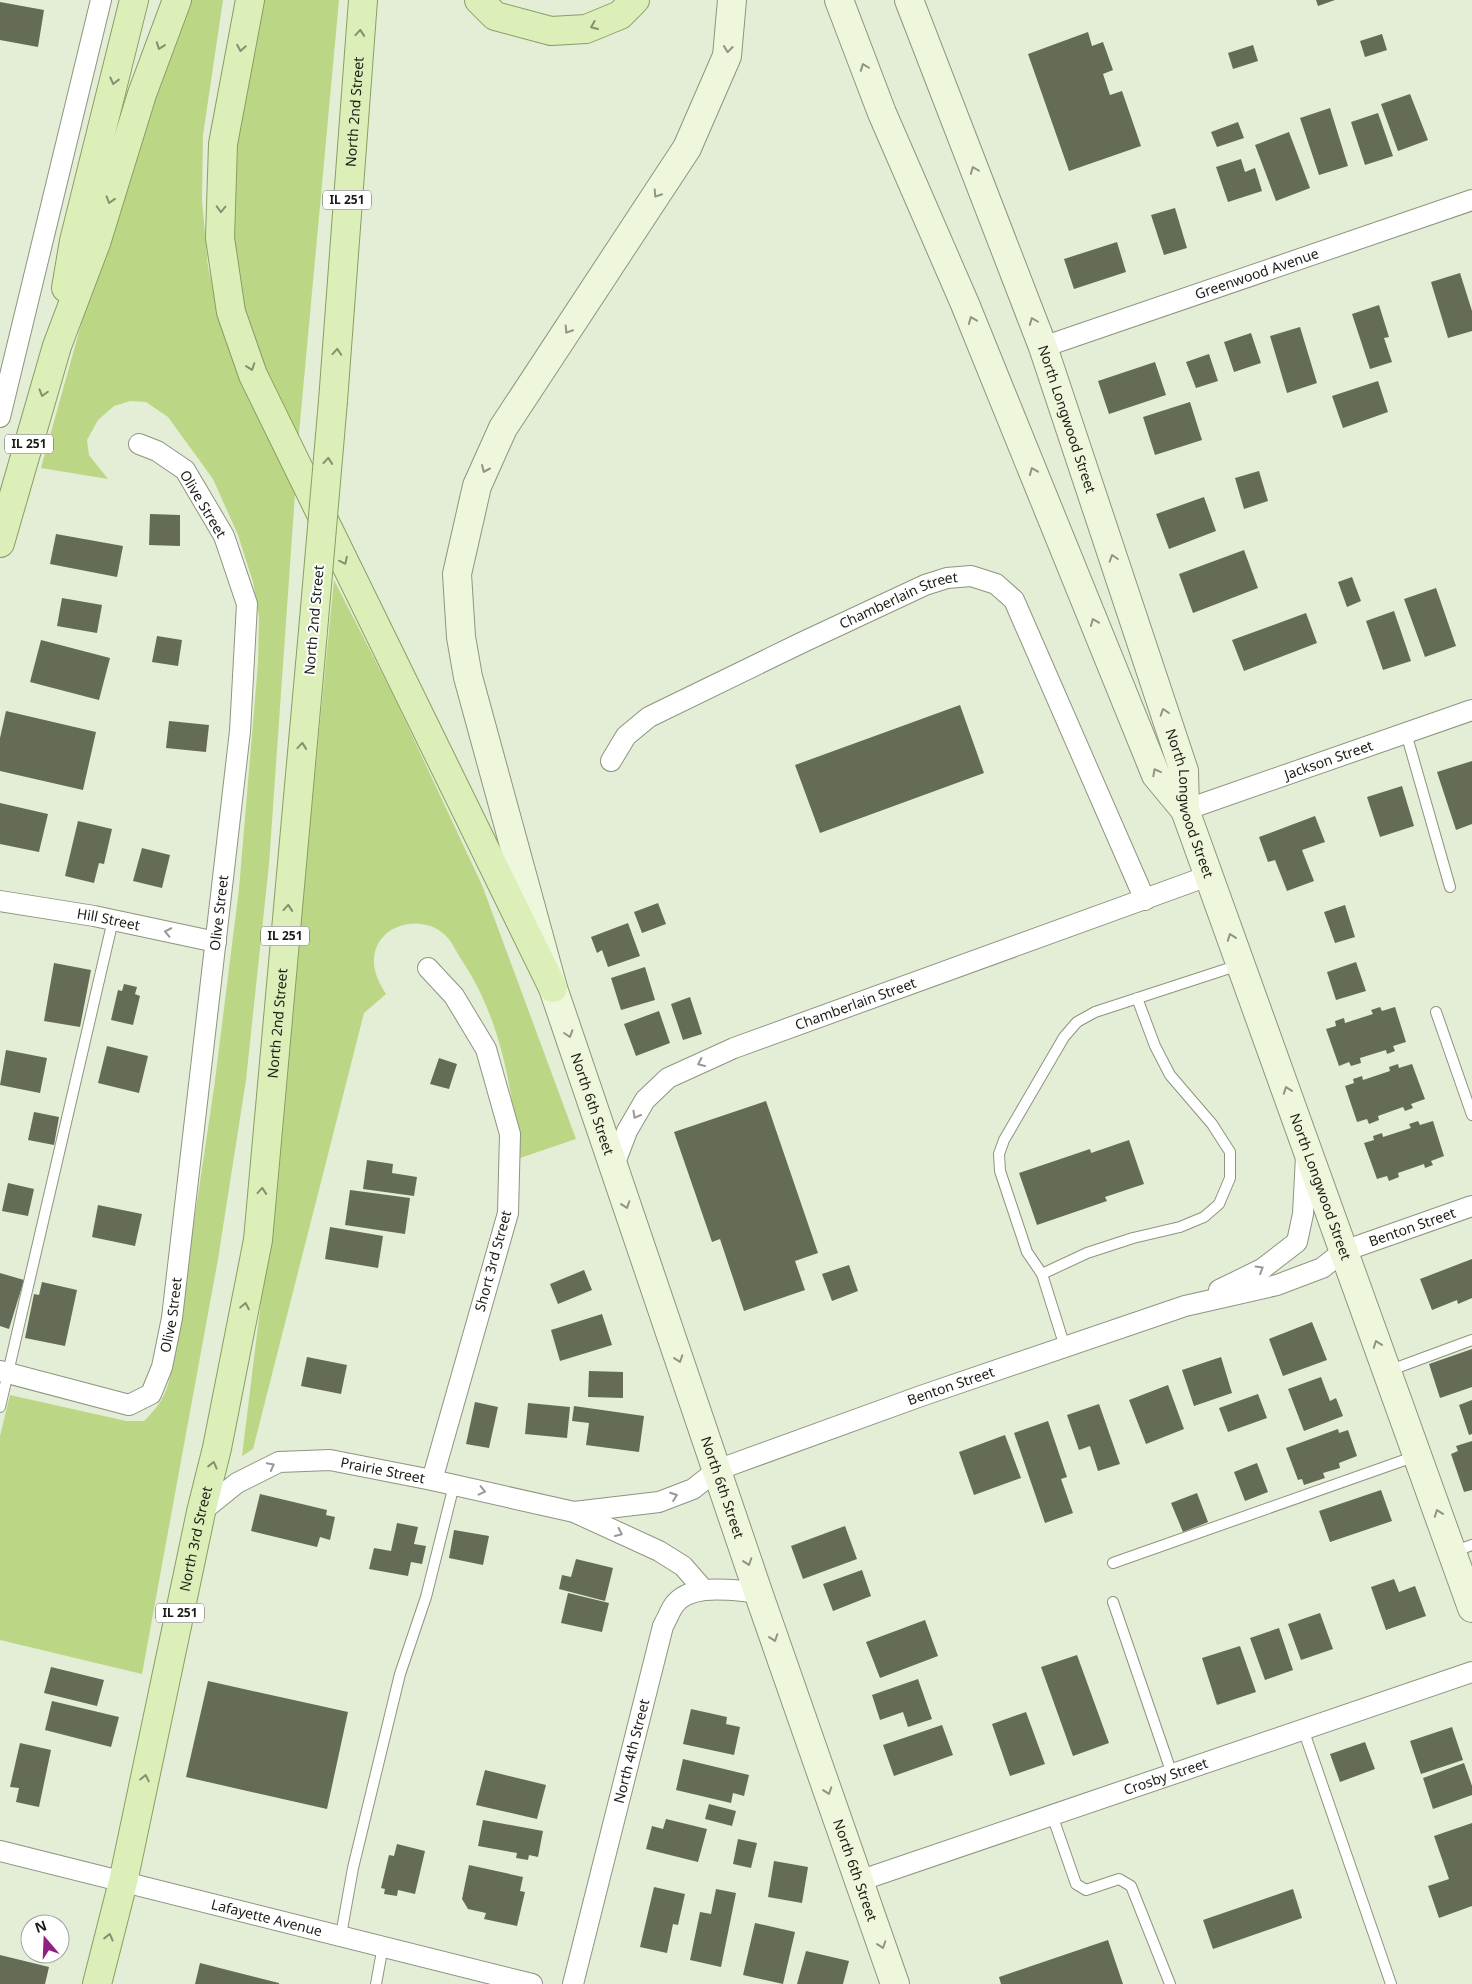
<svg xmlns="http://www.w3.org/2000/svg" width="1472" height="1984" font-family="'Noto Sans',sans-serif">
	<rect width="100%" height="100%" fill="#e4edd5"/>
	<path fill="#bbd786" d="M185,0H223L203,135L202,200L208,267L222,325L245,389L295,494L269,864L246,1080L218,1259L142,1674L0,1640V1436L10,1395L126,1421H144C164,1402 168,1389 173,1363L214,1088L239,889L258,663L259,617L253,582L238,535L213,479L168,417L146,402L130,401L114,406L98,420L87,440L89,455L108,479L41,468L112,214Z
		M254,0H339L298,444L270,386L239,294L228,211Z
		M334,580L394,697L482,885L576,1139L520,1158C511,1087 502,1020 461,959C456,951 451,940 444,934C419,912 373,926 374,962C374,974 380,984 386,994L364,1013L253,1449L242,1456L271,1220Z"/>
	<path fill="#646c57" d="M1316,0H1335L1318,6Z
		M0,2L44,10L38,47L0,40Z
		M1088,32L1092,46L1103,42L1113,70L1103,74L1110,95L1122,91L1141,146L1069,171L1028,54Z
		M1382,34L1387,50L1365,57L1360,41Z
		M1253,45L1258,61L1233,69L1228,53Z
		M1410,94L1428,140L1398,151L1381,104Z
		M1330,108L1348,166L1319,175L1300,118Z
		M1378,113L1393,156L1365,165L1351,122Z
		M1238,122L1244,138L1217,147L1211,132Z
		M1289,132L1310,188L1276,201L1255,145Z
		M1241,159L1245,172L1255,168L1262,191L1228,202L1216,167Z
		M1175,208L1187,248L1164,255L1151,215Z
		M1117,242L1126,272L1074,289L1064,259Z
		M1460,273L1472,311V331L1448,338L1431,282Z
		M1379,305L1389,337L1384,338L1392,362L1370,369L1352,314Z
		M1300,327L1317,383L1287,393L1270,336Z
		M1251,333L1261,363L1234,372L1224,342Z
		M1209,354L1218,381L1196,388L1186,362Z
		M1155,362L1166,395L1109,414L1098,381Z
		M1378,381L1388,412L1343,428L1332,396Z
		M1190,402L1202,440L1155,455L1143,417Z
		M1259,471L1268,501L1244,509L1235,478Z
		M1204,497L1216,531L1169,549L1156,514Z
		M150,514L180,515V546L149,545Z
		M56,534L123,546L117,577L50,564Z
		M1244,550L1258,588L1193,613L1179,574Z
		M1352,577L1361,601L1347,607L1338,582Z
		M1436,588L1456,646L1425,657L1404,599Z
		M62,598L102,605L97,633L57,626Z
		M1394,611L1411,661L1383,670L1366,621Z
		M1306,613L1317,643L1244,671L1232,640Z
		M157,636L182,640L178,666L152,662Z
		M41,640L110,658L99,700L30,682Z
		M960,705L984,773L820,833L795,765Z
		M6,711L96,732L83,790L0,771V738Z
		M169,721L209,725L206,752L166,748Z
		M1472,761V824L1456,830L1437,772Z
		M1402,786L1414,826L1380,837L1367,797Z
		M0,803L48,814L39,852L0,844Z
		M1315,816L1325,842L1302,850L1314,881L1287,891L1275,860L1268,862L1259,837Z
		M78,821L112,829L104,864L99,863L94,883L65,876Z
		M142,848L170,855L162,888L133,881Z
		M658,903L666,924L642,933L634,912Z
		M1345,905L1355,937L1335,943L1324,912Z
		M628,923L640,956L608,967L602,950L597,953L591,937Z
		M1356,962L1366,991L1336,1000L1327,972Z
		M54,963L91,970L80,1027L44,1021Z
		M645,967L655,1000L621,1010L611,978Z
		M124,984L137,987L135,994L140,996L133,1025L111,1020L118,990L122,991Z
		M690,997L702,1034L683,1040L671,1004Z
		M1380,1007L1382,1011L1395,1007L1406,1042L1393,1046L1395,1051L1387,1054L1386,1050L1360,1058L1361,1063L1351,1066L1349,1062L1339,1066L1326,1029L1336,1026L1335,1021L1344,1018L1345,1023L1373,1014L1371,1010Z
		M659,1011L670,1043L636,1056L624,1024Z
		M107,1046L148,1056L139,1093L98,1083Z
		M6,1050L47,1058L40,1093L0,1085Z
		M439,1058L457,1064L449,1089L430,1084Z
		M1398,1064L1399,1068L1412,1064L1425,1099L1411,1104L1413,1108L1405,1111L1403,1107L1378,1116L1379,1120L1369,1124L1367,1119L1357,1122L1345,1086L1354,1083L1353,1079L1362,1076L1363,1080L1390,1071L1389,1067Z
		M766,1101L818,1253L795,1261L805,1290L744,1311L720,1239L712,1242L674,1132Z
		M34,1112L59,1117L54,1145L28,1140Z
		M1418,1121L1420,1125L1433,1121L1444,1156L1431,1161L1433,1165L1425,1168L1424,1164L1398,1173L1399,1177L1389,1181L1387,1176L1377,1179L1364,1143L1374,1140L1373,1136L1382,1133L1383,1137L1411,1128L1409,1124Z
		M1129,1140L1144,1184L1105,1197L1107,1201L1037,1225L1019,1173L1090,1149L1091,1153Z
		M367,1160L393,1164L392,1173L417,1177L414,1196L363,1189Z
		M8,1183L34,1189L28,1216L2,1211Z
		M350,1190L410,1198L405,1234L345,1225Z
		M98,1205L142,1214L135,1246L92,1237Z
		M330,1227L383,1236L378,1268L325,1259Z
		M1472,1259V1298L1458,1304L1457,1300L1432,1310L1420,1279Z
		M849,1265L858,1291L832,1301L822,1274Z
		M584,1270L592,1290L558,1304L550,1284Z
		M0,1273L24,1280L9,1329L0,1326Z
		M42,1282L77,1290L65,1346L25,1338L34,1294L39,1295Z
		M602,1314L612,1345L560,1361L551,1330Z
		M1312,1322L1327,1360L1283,1376L1269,1339Z
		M1472,1349V1387L1440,1398L1429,1364Z
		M307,1357L347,1365L341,1394L301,1386Z
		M1221,1357L1232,1393L1194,1406L1182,1370Z
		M589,1371L623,1372V1398L588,1397Z
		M1321,1377L1330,1401L1336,1398L1343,1416L1304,1431L1288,1389Z
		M1168,1385L1184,1429L1146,1444L1129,1400Z
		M1258,1394L1267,1418L1228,1432L1219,1408Z
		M1472,1400V1434L1469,1435L1459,1405Z
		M475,1402L498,1407L489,1448L466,1444Z
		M528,1403L570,1407L567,1438L525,1434Z
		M1099,1404L1120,1464L1098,1471L1090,1446L1079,1450L1067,1415Z
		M574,1406L644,1416L639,1452L586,1445L589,1423L572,1421Z
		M1048,1421L1067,1477L1061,1479L1073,1513L1045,1523L1014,1433Z
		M1338,1429L1339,1433L1348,1430L1357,1456L1339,1463L1340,1468L1323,1473L1325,1478L1304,1485L1302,1479L1298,1480L1286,1448Z
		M1005,1435L1021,1478L974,1495L959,1452Z
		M1472,1441V1490L1464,1492L1451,1454L1458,1451L1456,1446Z
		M1257,1463L1268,1492L1245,1501L1234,1472Z
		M1381,1490L1392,1521L1330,1542L1319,1511Z
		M1197,1493L1208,1522L1183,1532L1171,1503Z
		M260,1494L327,1510L326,1515L335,1517L330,1540L320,1537L317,1547L251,1531Z
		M397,1523L418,1527L414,1544L426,1546L422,1564L411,1562L408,1576L369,1569L374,1548L391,1551Z
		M845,1526L857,1559L803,1579L791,1546Z
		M454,1530L489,1536L483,1565L449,1558Z
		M576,1559L613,1568L605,1601L559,1589L562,1575L571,1577Z
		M862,1570L871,1596L833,1611L823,1584Z
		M1394,1579L1399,1592L1415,1586L1426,1616L1386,1630L1371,1587Z
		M568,1593L609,1603L602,1632L561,1623Z
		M1320,1613L1333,1649L1301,1660L1288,1624Z
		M925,1620L938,1656L880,1678L866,1642Z
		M1279,1628L1293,1670L1265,1680L1250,1638Z
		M1240,1646L1256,1692L1217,1705L1202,1658Z
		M1077,1655L1109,1743L1073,1756L1041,1667Z
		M51,1667L104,1680L97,1706L44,1693Z
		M918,1679L932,1719L908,1727L903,1712L880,1720L872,1695Z
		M208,1681L348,1712L327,1809L186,1777Z
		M52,1701L119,1717L111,1747L45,1730Z
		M691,1709L727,1717L726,1724L740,1727L734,1755L683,1744Z
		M1026,1712L1045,1764L1010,1776L992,1724Z
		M942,1725L953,1755L894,1776L883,1745Z
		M1452,1727L1463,1760L1421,1774L1410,1741Z
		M1365,1742L1375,1769L1340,1782L1330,1754Z
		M20,1743L51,1750L39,1807L16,1802L19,1788L10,1787Z
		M683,1759L749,1775L744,1796L733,1793L731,1803L676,1790Z
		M1464,1763L1472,1786V1795L1433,1809L1423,1778Z
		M485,1770L546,1785L537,1819L476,1805Z
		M709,1804L736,1811L732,1826L705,1819Z
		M666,1819L707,1829L698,1862L646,1849L652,1826L663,1829Z
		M483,1820L543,1831L538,1857L529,1855L528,1860L516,1858L517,1853L478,1846Z
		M1472,1823V1906L1439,1918L1428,1886L1449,1879L1434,1836Z
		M738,1839L757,1843L751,1868L733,1864Z
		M397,1844L425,1851L415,1894L398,1890L397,1896L384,1894L385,1889L381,1888L389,1855L394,1856Z
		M774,1861L808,1867L802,1903L768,1897Z
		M469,1865L523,1877L520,1891L525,1892L517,1926L484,1919L486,1913L468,1909L462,1899Z
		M654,1887L685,1894L678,1925L673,1924L667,1953L640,1947Z
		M716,1889L736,1893L721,1967L690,1960L700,1912L711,1914Z
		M1293,1889L1302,1918L1213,1949L1203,1920Z
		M755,1923L795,1932L783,1984L743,1975Z
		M1108,1940L1123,1984H1001L999,1977Z
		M806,1951L849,1961L843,1984H797Z
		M0,1955L49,1967L45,1984H0Z
		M200,1963L279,1983V1984H195Z"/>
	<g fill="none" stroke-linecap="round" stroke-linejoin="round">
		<defs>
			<path id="lane" d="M1406,733L1450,887
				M1436,1012L1472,1115
				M1042,1274L1087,1253L1133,1238L1180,1227L1204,1217L1219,1204L1230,1178V1152L1212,1124L1170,1075L1155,1046L1137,998
				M1065,1347L1042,1274L1027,1252L1000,1171L999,1154L1004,1140L1064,1037L1077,1022L1095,1012L1239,965
				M1388,1371L1472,1340
				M0,1407L113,920
				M1453,1552L1472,1545
				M1113,1563L1416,1456
				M1113,1602L1172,1774
				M1303,1729L1391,1984
				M1052,1815L1076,1884L1086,1890L1119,1879L1131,1886L1170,1984
				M341,1935L353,1868L400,1674L426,1597L454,1485
				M376,1984L383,1946"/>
			<g id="street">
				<path id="s1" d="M1043,347L1472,200"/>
				<path d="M0,417L101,0"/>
				<path id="s2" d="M611,761L626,736L649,717L801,643L925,585L947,578L971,576L996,584L1014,600L1145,900"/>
				<path id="s3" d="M1185,810L1472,710"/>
				<path id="s4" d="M0,901L94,916L216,942"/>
				<path d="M428,968L454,996L486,1049L510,1134L508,1213L432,1480"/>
				<path id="s5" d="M613,1168L627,1131L645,1100L668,1078L734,1048L1208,876"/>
				<path d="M1219,1290L1262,1269L1297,1242L1303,1214L1306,1156"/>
				<path id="s6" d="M0,1371L129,1405L151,1394L162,1367L172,1318L240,731L247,604L224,536L185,470L157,451L139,444"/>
				<path id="s7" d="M201,1512L237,1483L279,1462L330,1460L432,1480L574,1512L659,1551L683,1566L704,1590"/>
				<path id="s8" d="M574,1512L659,1502L693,1489L717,1470L921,1396L1185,1306L1277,1285L1322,1268L1344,1251L1472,1206"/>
				<path id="s9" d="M0,1851L532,1984"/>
				<path id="s10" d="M859,1881L1472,1672"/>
				<path id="s11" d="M573,1984L663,1626C667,1619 670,1611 674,1605C691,1582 733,1591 758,1592"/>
			</g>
			<g id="secondary">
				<path id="s12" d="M732,0L727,56L687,148L503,428L477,486L457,574L461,637L468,677L553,988L758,1592L895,1984"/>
				<path d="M839,0L882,113L965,304L1156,775L1185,810"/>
				<path id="s13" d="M909,0L1043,347L1184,771L1185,810L1472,1608"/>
			</g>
			<g id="primary">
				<path d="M250,0L223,144L220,238L231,312L253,375L553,988"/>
				<path d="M479,0L495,16L551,31L586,29L620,15L635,0"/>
				<path d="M66,288L74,241L134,0"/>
				<path id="s14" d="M333,401L363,0"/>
				<path d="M0,543L57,346L96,243L142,94L177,0"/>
				<path id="s15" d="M97,1984L123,1882L201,1512L217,1448L258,1240L313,631"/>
			</g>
		</defs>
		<use href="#lane" stroke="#8d957f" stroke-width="12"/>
		<use href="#street" stroke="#8d957f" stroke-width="22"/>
		<use href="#secondary" stroke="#8d957f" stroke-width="30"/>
		<use href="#primary" stroke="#899e62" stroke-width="30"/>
		<use href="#lane" stroke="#fff" stroke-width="10"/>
		<use href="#street" stroke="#fff" stroke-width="20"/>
		<use href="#secondary" stroke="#eef7dc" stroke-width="28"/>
		<use href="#primary" stroke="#dcefb9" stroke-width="28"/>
		<defs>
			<path id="primary-bridge" d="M313,631L333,401"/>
		</defs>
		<use href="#primary-bridge" stroke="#899e62" stroke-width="30" stroke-linecap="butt"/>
		<use href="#primary-bridge" stroke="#dcefb9" stroke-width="28"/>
	</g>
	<defs><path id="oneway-chevron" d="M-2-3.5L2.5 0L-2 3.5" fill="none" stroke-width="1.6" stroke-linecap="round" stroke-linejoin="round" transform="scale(1.25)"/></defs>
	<g stroke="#85906f">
		<use href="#oneway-chevron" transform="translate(594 26) rotate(157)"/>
		<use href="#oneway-chevron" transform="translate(360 33) rotate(-85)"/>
		<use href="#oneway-chevron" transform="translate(160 46) rotate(110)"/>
		<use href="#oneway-chevron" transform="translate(241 48) rotate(100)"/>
		<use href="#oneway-chevron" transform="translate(114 81) rotate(104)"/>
		<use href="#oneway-chevron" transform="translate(110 200) rotate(107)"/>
		<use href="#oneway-chevron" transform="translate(221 209) rotate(92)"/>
		<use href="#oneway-chevron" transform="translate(337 352) rotate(-86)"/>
		<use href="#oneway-chevron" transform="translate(251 367) rotate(71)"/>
		<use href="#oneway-chevron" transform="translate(43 393) rotate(106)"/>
		<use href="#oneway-chevron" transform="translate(328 461) rotate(-85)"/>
		<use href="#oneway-chevron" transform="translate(344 561) rotate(64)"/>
		<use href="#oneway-chevron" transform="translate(302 746) rotate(-85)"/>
		<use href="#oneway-chevron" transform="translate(288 908) rotate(-85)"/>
		<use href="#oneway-chevron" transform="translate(262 1191) rotate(-85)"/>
		<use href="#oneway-chevron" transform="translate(245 1306) rotate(-79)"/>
		<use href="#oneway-chevron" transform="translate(213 1465) rotate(-76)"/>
		<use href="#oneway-chevron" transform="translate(145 1778) rotate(-78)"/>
		<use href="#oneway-chevron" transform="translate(109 1937) rotate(-76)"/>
	</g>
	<g stroke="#8f9582">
		<use href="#oneway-chevron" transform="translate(728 49) rotate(96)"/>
		<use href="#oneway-chevron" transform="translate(864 67) rotate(-111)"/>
		<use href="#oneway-chevron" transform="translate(974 170) rotate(-111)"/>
		<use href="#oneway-chevron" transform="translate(657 194) rotate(123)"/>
		<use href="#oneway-chevron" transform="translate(972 320) rotate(-112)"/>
		<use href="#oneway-chevron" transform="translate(1033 321) rotate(-111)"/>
		<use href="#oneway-chevron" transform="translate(568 330) rotate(123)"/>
		<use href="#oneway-chevron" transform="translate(485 469) rotate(114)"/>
		<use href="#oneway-chevron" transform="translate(1033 471) rotate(-112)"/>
		<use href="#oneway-chevron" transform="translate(1113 558) rotate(-108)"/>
		<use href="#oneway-chevron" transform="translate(1094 622) rotate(-112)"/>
		<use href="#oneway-chevron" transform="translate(1164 712) rotate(-108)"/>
		<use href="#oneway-chevron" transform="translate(1156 772) rotate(-118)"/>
		<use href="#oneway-chevron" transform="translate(1231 937) rotate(-110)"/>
		<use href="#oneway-chevron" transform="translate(569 1034) rotate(72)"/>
		<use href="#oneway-chevron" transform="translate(1287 1090) rotate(-110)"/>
		<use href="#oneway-chevron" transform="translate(626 1205) rotate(71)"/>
		<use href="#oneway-chevron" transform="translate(1377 1344) rotate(-110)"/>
		<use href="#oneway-chevron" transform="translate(679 1359) rotate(71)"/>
		<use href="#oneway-chevron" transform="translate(1438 1513) rotate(-110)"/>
		<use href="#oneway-chevron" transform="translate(748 1562) rotate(71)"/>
		<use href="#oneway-chevron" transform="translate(774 1638) rotate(71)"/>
		<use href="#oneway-chevron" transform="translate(828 1791) rotate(71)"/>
		<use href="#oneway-chevron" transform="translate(882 1945) rotate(71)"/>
	</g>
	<g stroke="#989996">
		<use href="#oneway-chevron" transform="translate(168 932) rotate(-168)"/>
		<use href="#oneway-chevron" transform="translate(701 1063) rotate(155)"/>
		<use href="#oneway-chevron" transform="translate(636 1115) rotate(120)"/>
		<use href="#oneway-chevron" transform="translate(1260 1269) rotate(-31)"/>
		<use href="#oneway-chevron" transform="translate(271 1466) rotate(-27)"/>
		<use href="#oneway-chevron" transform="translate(482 1491) rotate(13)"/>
		<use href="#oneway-chevron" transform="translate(674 1496) rotate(-20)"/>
		<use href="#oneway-chevron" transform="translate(619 1533) rotate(25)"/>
	</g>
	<g text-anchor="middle" stroke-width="4" stroke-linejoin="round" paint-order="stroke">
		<g fill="#fff" stroke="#5f615b" stroke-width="1">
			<rect x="323" y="190.5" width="48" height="19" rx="4"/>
			<rect x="5" y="434.5" width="48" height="19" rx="4"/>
			<rect x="261" y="926.5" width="48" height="19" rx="4"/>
			<rect x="156" y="1603.5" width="48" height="19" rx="4"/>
		</g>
		<g font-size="12" font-weight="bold" fill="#1a1d15">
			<text x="347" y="204">IL 251</text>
			<text x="29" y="448">IL 251</text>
			<text x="285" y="940">IL 251</text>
			<text x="180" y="1617">IL 251</text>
		</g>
		<g font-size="14" fill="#1a1d15" stroke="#fff">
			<text dy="5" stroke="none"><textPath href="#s14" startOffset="290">North 2nd Street</textPath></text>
			<text dy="5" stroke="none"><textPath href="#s1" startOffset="226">Greenwood Avenue</textPath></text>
			<text dy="5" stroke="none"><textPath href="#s13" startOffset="448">North Longwood Street</textPath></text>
			<text transform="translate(203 504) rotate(59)" y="5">Olive Street</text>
			<text dy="5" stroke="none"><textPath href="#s2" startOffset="335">Chamberlain Street</textPath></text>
			<text transform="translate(314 620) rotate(-85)" y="5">North 2nd Street</text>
			<text dy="5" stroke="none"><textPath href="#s3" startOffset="152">Jackson Street</textPath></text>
			<text dy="5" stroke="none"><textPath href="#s13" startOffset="852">North Longwood Street</textPath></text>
			<text dy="5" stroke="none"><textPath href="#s6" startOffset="645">Olive Street</textPath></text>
			<text dy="5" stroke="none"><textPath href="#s4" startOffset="110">Hill Street</textPath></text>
			<text dy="5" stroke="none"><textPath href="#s5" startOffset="309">Chamberlain Street</textPath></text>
			<text dy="5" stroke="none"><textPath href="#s15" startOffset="979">North 2nd Street</textPath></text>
			<text dy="5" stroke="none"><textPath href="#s12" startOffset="1194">North 6th Street</textPath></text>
			<text dy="5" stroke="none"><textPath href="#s13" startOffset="1258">North Longwood Street</textPath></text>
			<text dy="5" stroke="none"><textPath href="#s8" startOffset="891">Benton Street</textPath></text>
			<text transform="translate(493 1261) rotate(-75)" y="5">Short 3rd Street</text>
			<text dy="5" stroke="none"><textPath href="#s6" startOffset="240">Olive Street</textPath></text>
			<text dy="5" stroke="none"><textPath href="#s8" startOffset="401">Benton Street</textPath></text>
			<text dy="5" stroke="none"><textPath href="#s7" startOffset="198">Prairie Street</textPath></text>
			<text dy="5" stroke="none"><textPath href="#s12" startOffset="1599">North 6th Street</textPath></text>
			<text dy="5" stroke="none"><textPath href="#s15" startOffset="456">North 3rd Street</textPath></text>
			<text dy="5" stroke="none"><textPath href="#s11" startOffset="240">North 4th Street</textPath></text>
			<text dy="5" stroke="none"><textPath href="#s10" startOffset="324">Crosby Street</textPath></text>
			<text dy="5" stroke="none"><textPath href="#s12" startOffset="2004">North 6th Street</textPath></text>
			<text dy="5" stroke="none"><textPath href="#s9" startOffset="275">Lafayette Avenue</textPath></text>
		</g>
	</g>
	<g transform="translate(45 1939) rotate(341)"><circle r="24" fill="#ffffff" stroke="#a3a5a1"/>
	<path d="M0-4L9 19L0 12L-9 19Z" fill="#902081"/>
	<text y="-8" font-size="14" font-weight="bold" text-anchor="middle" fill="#1a1d15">N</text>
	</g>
</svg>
